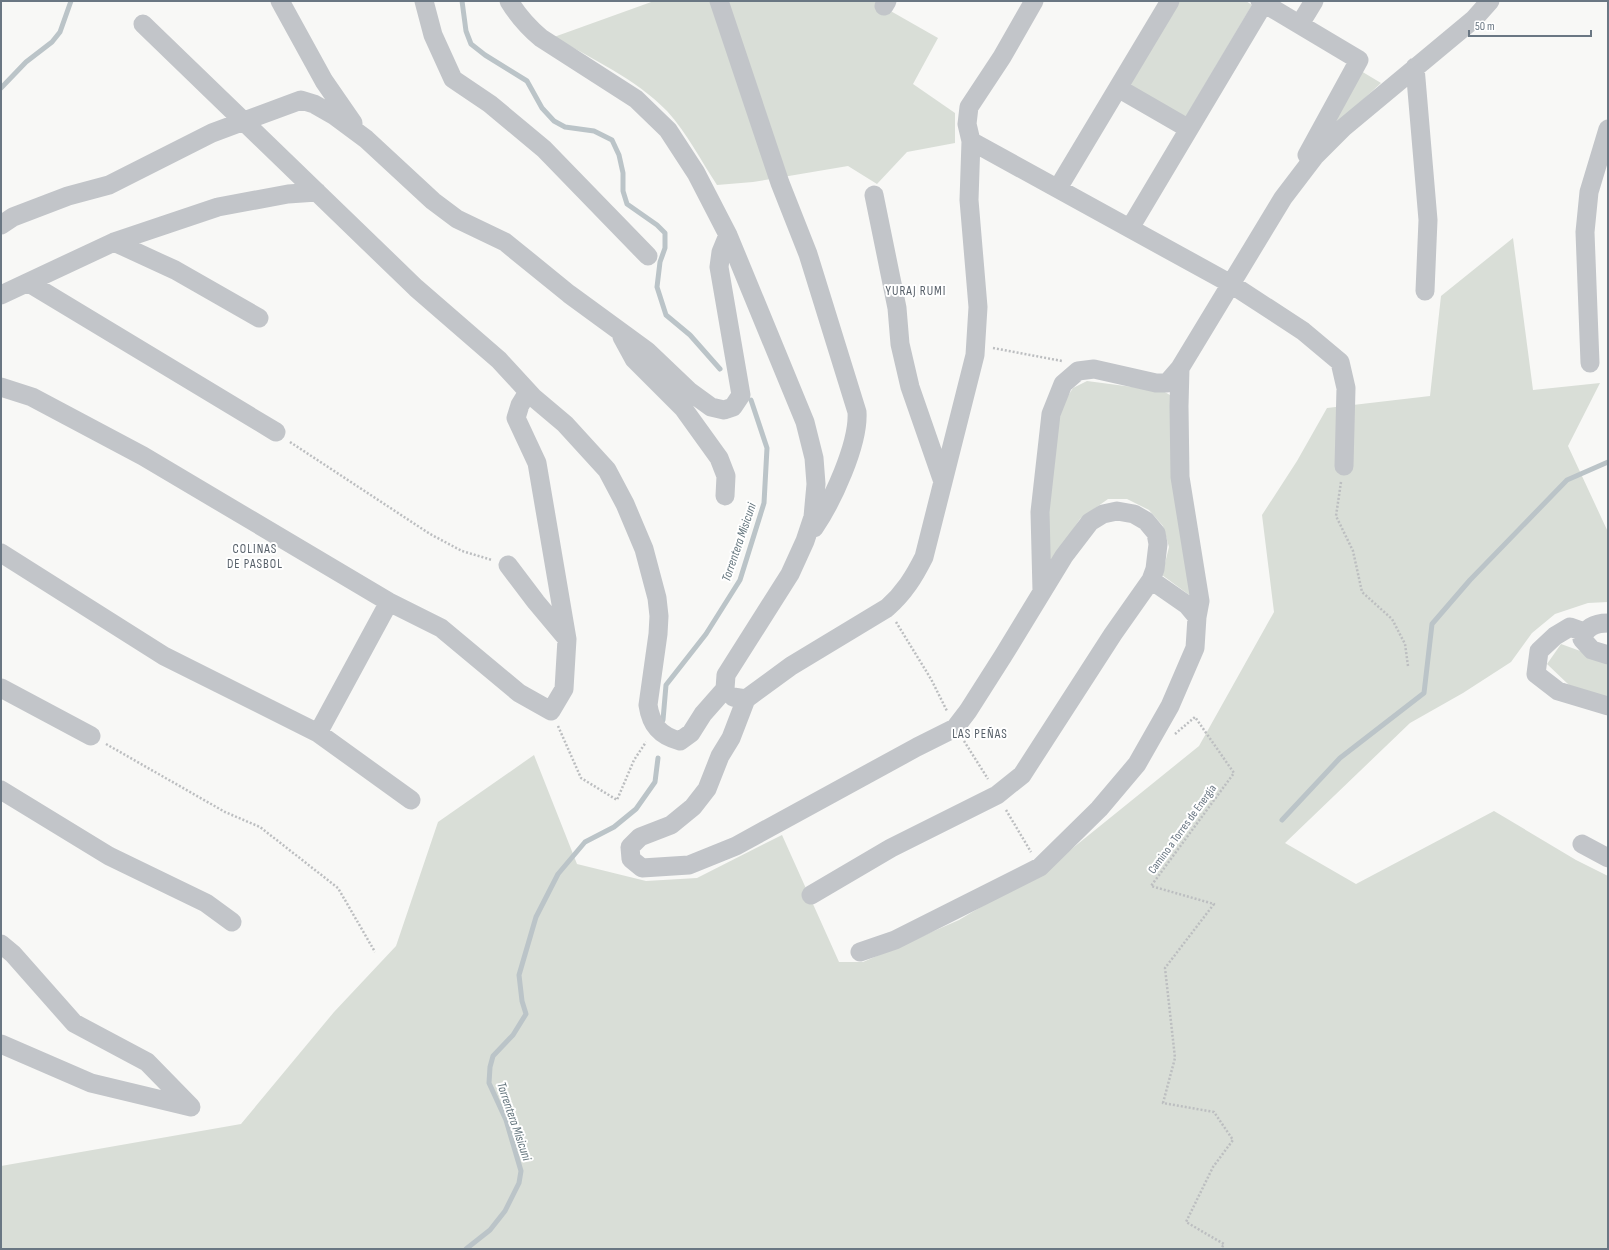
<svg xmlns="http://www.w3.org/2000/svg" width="1609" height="1250" font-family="'Sofia Sans Condensed',sans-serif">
	<rect width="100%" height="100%" fill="#f8f8f6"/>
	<path fill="#d9ded7" d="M654,1H873L938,38L913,84L955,113V143L907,152L877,184L848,166L753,182L717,185C701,161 687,133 667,111C636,79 592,59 554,37Z
		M1177,1H1246L1252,5L1184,120L1127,87Z
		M1361,71L1381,83L1325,135Z
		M1513,238L1533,390L1600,383L1568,446L1608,532V602L1588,603L1555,614L1532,633L1511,662L1463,693L1410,723L1285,843L1356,884L1494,811L1576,860L1608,876V1249H1V1166L241,1124L334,1012L396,946L438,822L534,755L577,864L646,881L697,878L782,835L839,962H863L959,920L1053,864L1199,746L1274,612L1262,515L1297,461L1327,408L1430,396L1441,296Z
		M1087,381L1163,391L1170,395L1172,403L1192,597L1162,575L1169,547L1163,526L1149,510L1127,499H1108L1080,519L1048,567L1045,509L1053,446L1062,405L1073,388Z
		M1561,644L1608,661V699L1569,685L1547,664Z"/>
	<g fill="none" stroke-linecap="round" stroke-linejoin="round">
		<path stroke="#bbc4c8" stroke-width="5" d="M462,1L466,31L471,44L485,55L527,81L542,108L554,121L565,127L594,131L612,140L619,155L623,173V191L627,204L657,225L665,233V248L660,262L657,287L666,315L690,335L720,369
			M1,88L26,62L52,42L60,32L71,1
			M663,720L666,685L706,634L740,580L764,503L767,448L751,400
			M1282,820L1340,758L1424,693L1432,624L1470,580L1567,480L1608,462
			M466,1249L490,1230L505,1211L519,1183L521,1171L506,1120L489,1083L490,1067L493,1056L513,1035L526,1014L522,1001L519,975L536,917L558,874L585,842L614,827L636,809L655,782L658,758"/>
		<path stroke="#bcbec0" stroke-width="2.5" stroke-dasharray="2 2" stroke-linecap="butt" d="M993,348L1062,361
			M290,442L430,534L462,551L492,560
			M1341,482L1336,516L1353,551L1362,592L1392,619L1405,644L1408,666
			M896,622L931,679L947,711
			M558,726L581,778L617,800L634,760L646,742
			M1175,734L1195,717L1234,773L1151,886L1214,904L1165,968L1175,1058L1163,1103L1214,1112L1233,1140L1213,1167L1186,1222L1224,1244L1221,1249
			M964,741L988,779
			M106,744L225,812L260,827L338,888L375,952
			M1006,810L1031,852"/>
		<path stroke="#c2c5c9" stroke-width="19" d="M280,1L324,81L353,123
			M424,1L433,35L453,79L490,104L544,149L648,256
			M719,1L780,183L808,254L857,412C859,444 832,502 814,528
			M1260,1L1359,60L1307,155
			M884,6L887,1
			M143,24L416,288L499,360L533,397L565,424L607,470L625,504L644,549L657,598L659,616L658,634L648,705C651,725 660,736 680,741L691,733L703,714L725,689L726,675L790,574L805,541L813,517L816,484L814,458L805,422L728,235L696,173L668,130L636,99L541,38C528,27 518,16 509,1
			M1300,24L1314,1
			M1415,67L1428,220L1425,291
			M1118,88L1189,129
			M971,141L1231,284L1303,331L1340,362L1346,388L1344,466
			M1058,188L1170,1
			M874,195L897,308L900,344L910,387L943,482
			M1,225L13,217L68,196L109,185L212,133L301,100L314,104L335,116L366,139L433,201L457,219L505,242L569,294L647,351L689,391L711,407L724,410L733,407L741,395L719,267L721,252L728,235
			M1130,228L1264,3
			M114,242L175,270L259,318
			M29,283L276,432
			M1,295L114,242L218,207L288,194L317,192
			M622,337L634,359L683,408L719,458L726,476L725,496
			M1590,363L1585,232L1589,192L1608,129
			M1180,368L1179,406L1180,477L1200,601L1197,617
			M1,387L32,397L143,456L389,602L441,628L519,693L551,711L564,689L567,639L537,463L516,418L520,405L528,392
			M1,553L164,656L318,733L411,800
			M508,565L536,602L567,639
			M1042,591L1040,512L1051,414L1063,384L1078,371L1094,369L1156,383H1167L1180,368L1283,198L1315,156L1343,128L1474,19L1490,1
			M1608,623C1595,623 1586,627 1582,639L1592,650L1608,655
			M1584,632L1570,627L1555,636L1539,651L1536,674L1558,691L1608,706
			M1,688L91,736
			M733,697L746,699L791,666L887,608C904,593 914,577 924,557L975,355L978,307L969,200L971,141L967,124L969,107L1002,57L1034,1
			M746,699L731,738L720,756L707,789L693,807L671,825L640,837L630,847L631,859L642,868L689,865L736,846L917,747L955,728L968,711L1003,656L1064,556L1090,522L1103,514L1117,511L1134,514L1146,521L1156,533L1158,544L1155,569L1151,580L1113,634L1022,775L997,795L891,848L811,895
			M318,733L389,602
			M1,790L109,856L206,903L232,922
			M1582,844L1608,858
			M1,944L13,954L74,1023L147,1062L191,1107L91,1083L1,1044
			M860,952L895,940L1040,867L1099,809L1137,764L1170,706L1195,648L1197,617L1187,605L1151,580"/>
	</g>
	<g text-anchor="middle" stroke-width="4" stroke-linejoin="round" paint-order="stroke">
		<g font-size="12" fill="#6a7783" stroke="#fff">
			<text transform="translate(1182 829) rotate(-54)" y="4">Camino a Torres de Energía</text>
		</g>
		<g font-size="13" letter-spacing="1" fill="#576069" stroke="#fff">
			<text x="916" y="295">YURAJ RUMI</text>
			<text x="255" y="553">COLINAS<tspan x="255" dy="15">DE PASBOL</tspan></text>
			<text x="980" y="738">LAS PEÑAS</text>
		</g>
		<g font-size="13" font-style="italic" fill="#66777f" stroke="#fff">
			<text transform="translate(738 542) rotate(-71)" y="5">Torrentera Misicuni</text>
			<text transform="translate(515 1121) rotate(71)" y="5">Torrentera Misicuni</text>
		</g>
	</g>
	<rect width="1609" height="1250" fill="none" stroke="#6a7783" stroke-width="4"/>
	<path d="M1469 30v6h122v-6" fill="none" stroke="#6a7783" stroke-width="2"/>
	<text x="1475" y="30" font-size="12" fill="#6a7783" stroke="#ffffff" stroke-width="3" paint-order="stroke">50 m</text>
</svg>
